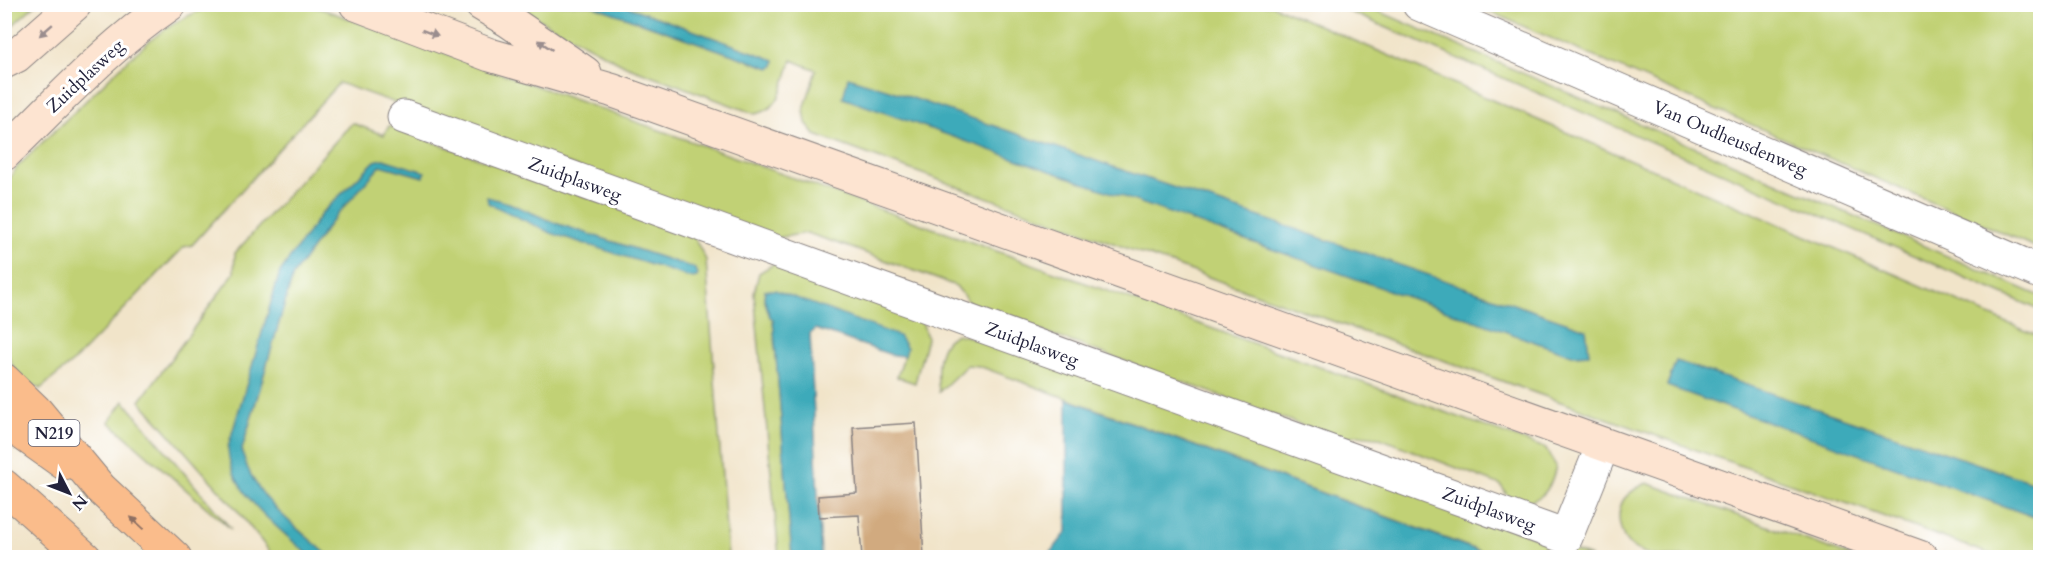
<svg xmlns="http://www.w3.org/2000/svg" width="2045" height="562" font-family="Cardo,serif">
	<rect width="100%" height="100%" fill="#fff"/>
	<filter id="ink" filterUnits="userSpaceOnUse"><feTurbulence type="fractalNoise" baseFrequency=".0167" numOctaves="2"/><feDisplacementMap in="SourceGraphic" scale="12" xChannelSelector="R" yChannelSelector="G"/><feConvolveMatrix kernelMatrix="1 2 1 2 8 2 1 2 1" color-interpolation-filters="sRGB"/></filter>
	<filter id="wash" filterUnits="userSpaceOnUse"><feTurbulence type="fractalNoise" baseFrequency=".008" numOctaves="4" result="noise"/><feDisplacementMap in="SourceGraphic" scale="24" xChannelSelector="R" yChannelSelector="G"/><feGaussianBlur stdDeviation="1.35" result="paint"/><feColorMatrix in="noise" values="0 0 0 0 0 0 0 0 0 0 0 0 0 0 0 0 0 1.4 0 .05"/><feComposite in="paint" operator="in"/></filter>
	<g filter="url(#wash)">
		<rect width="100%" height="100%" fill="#f1e4c9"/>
		<path fill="#c1d174" stroke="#727a58" stroke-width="1.5" fill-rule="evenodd" d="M5,4H35V5L5,32Z
			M217,5H308L325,10L1545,448L1556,466C1549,495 1542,501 1512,504L1501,485L1377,437L1357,435L1340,439L972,306L956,286L846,246L807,233L777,238L339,83L192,245L184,247L74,361L40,389L17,375L5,349V188L9,179L18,166C45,140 71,115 98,89C134,54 167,18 217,5Z
			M512,5H591L770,68L775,60L769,58L623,5H1272L2040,337V485L1676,361L1667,385L2040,519V557H1998L1135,251L815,135L806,123L804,110L816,70L792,60C783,81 783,110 755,114L626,66ZM848,78L892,91L1586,329L1589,354L1572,355L844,98Z
			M1334,5H1364L2040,296V310Z
			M1474,5H2040V249Z
			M352,123L384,135L389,126L693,235L706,260L728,557H330C297,527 250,497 242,450L293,275L330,223L381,165L423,177L384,159L375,161L322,213L280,272L228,447L241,486L263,513L311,557H274L236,509L140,401L234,273L235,253ZM488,203H509L555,223L694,268Z
			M775,263L922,321L927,338L915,383L897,377L907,348L765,290L764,298L770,317L773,318L792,557H779L754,293L759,273Z
			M957,334L998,344L1591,557H1496L979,366L967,365L939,392C937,377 936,356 945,343C947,339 953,336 957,334Z
			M124,401L231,529L109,422Z
			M1647,483L1854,557H1659C1651,555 1639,552 1632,547C1619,536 1615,513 1624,499C1630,491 1638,487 1647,483Z"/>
		<path fill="#3caaba" stroke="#2f667a" stroke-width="1.5" d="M591,5H623L769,58L775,60L774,66L770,68Z
			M848,77L892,91L1586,329L1589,354L1572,355L843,98Z
			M383,159L425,172L424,177L381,165L330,223L293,275L242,449C250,496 297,527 330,557H311C280,529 228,492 228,447L280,272L322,213L375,161Z
			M487,197L509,203L555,223L694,268L698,274L697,277L692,278L551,233L488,203Z
			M765,290H775L899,336L907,348L905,356L892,355L816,329L810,334L821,557H792L773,319L770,317L764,298Z
			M1676,361L2040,485V519L1667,386Z
			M1067,399L1484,553L1496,557H1047L1067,532Z"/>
		<g id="blocks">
			<path fill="#d1aa7f" d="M916,423L924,558H862L859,515L819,517L818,496L857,493L853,427Z"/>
		</g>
	</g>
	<g filter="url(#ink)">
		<use href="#blocks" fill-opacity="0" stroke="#8a8382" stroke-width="1.5"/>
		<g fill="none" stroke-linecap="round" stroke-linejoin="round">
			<defs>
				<path id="minor" d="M1419,4L2040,272
					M404,117L1566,537L1603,445"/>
				<path id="secondary" d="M356,4L490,55L611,90L1922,558
					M481,4L509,21L585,73
					M4,62L16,56L75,4
					M4,154C58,102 108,46 170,4"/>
				<path id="primary" d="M4,380L36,411L100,488L175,558
					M4,417L19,431L64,463
					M4,486L85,558"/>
			</defs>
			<use href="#minor" stroke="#8a8382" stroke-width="35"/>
			<use href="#secondary" stroke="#8a8382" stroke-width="35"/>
			<use href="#primary" stroke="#8a8382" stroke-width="35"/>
			<use href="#minor" stroke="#fff" stroke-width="33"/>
			<use href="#secondary" stroke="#fde4d1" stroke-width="33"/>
			<use href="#primary" stroke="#fabc8b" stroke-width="33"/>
		</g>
		<defs><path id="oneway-solid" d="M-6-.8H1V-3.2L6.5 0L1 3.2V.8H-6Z" transform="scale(1.5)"/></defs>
		<g fill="#9a8d8e">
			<use href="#oneway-solid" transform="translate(46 30) rotate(139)"/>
			<use href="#oneway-solid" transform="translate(430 33) rotate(21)"/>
			<use href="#oneway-solid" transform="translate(545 45) rotate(-146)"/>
		</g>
		<use fill="#8e6f63" href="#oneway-solid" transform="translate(137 523) rotate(-137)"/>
	</g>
	<g text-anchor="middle" stroke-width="6" stroke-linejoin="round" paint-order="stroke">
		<rect fill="#fff" stroke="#646476" stroke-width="1.5" x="28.5" y="420" width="51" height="26" rx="4.5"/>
		<g font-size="16" font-weight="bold" fill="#22223b">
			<text x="54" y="439">N219</text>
		</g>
		<g font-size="18" fill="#22223b" stroke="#fff">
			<text transform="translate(85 76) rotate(-43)" y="6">Zuidplasweg</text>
			<text transform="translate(1730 138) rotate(23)" y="6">Van Oudheusdenweg</text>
			<text transform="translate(575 179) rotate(20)" y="6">Zuidplasweg</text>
			<text transform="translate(1032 344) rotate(20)" y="6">Zuidplasweg</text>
			<text transform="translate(1489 509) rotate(20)" y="6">Zuidplasweg</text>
		</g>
	</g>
	<rect width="2045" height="562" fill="none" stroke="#fff" stroke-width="24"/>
	<g transform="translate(69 493) rotate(132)" stroke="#ffffff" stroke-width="4.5" paint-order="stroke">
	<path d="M0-4.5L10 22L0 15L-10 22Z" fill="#22223b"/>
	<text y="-9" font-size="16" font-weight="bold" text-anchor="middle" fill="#22223b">N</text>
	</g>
</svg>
